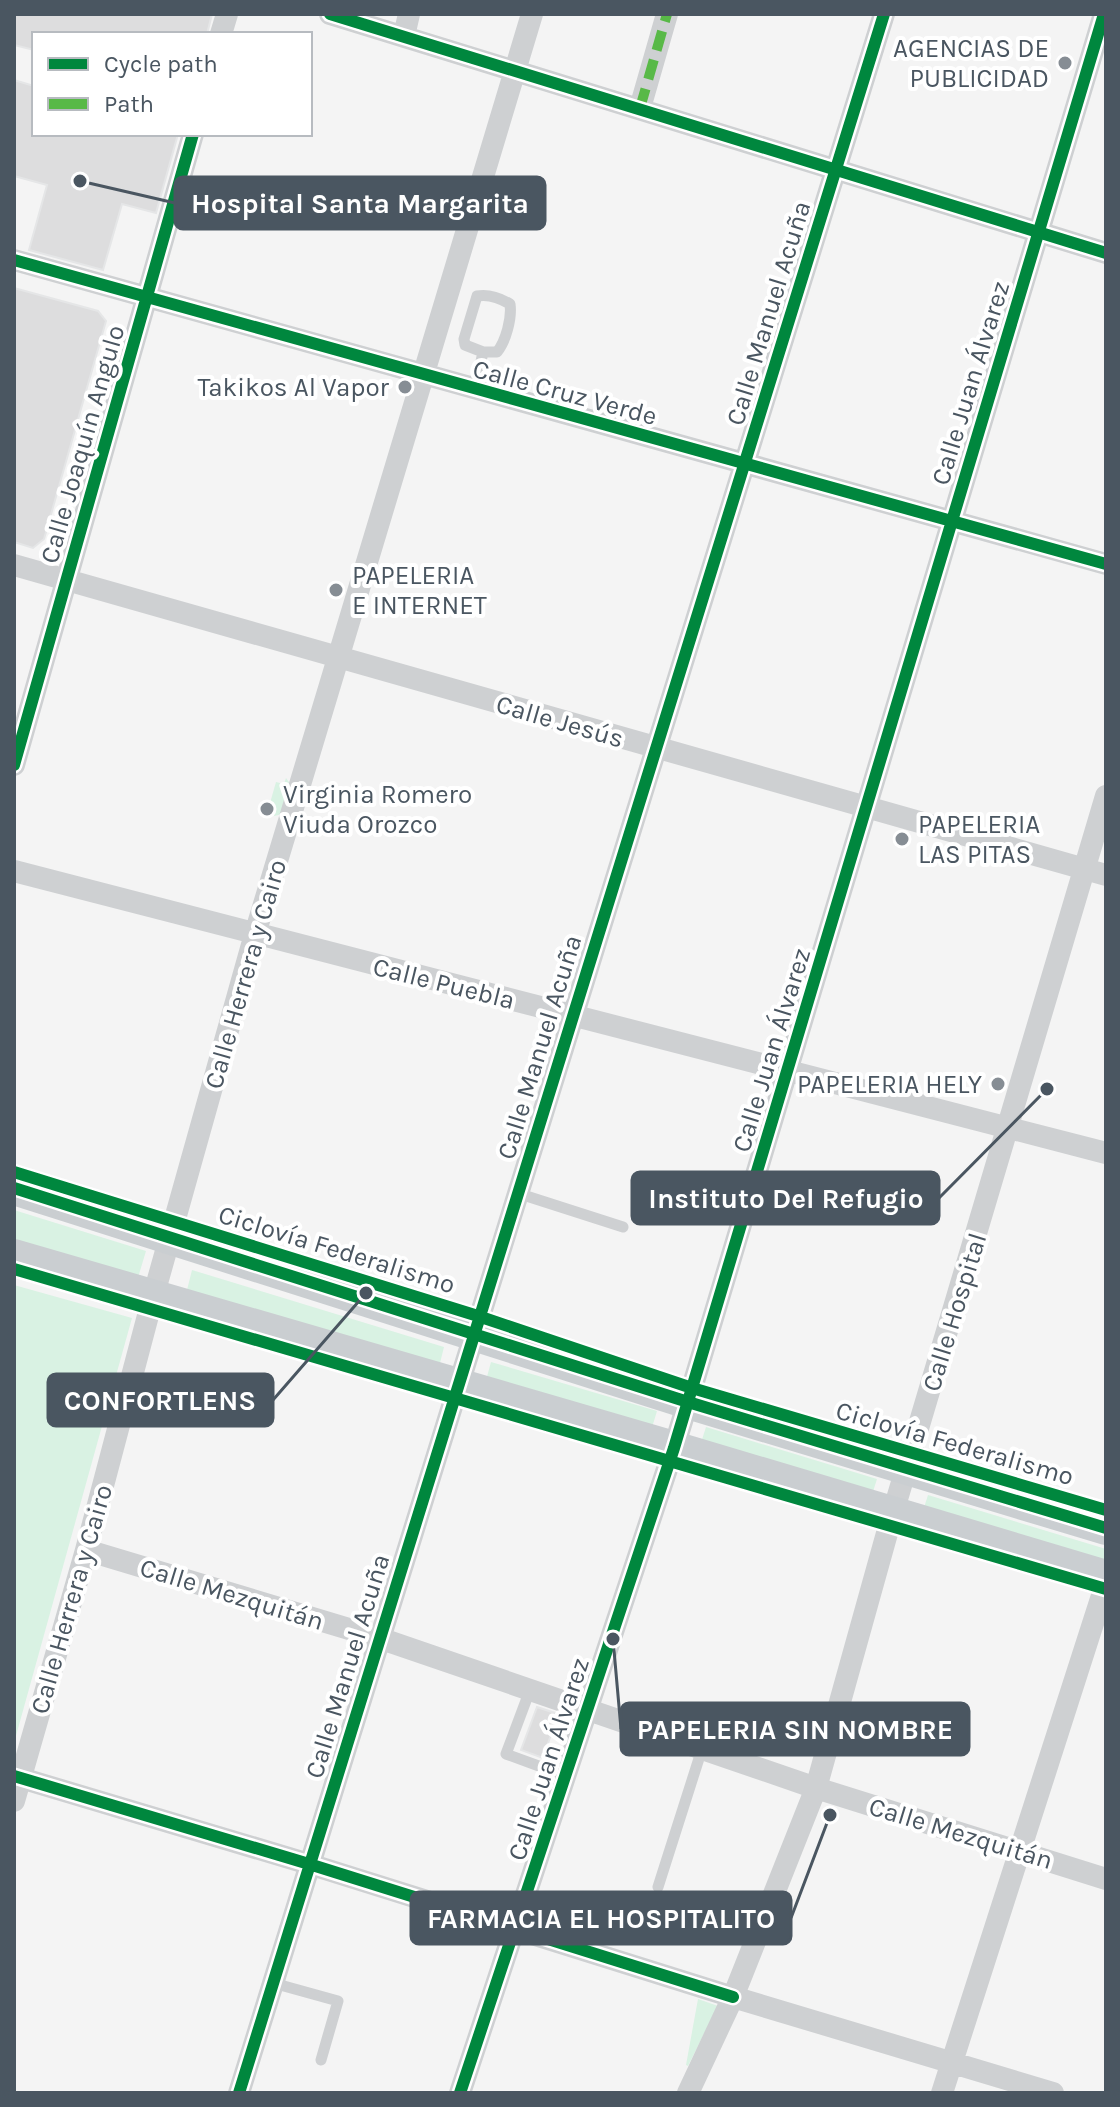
<svg xmlns="http://www.w3.org/2000/svg" width="1120" height="2107" font-family="Karla,sans-serif">
	<rect width="100%" height="100%" fill="#f4f4f4"/>
	<path fill="#d9f2e3" d="M286,778L291,785L283,814L274,816V811L268,810L276,782L284,784Z
		M14,1210L146,1251L137,1281L14,1245Z
		M192,1270L444,1347L438,1371L186,1294Z
		M14,1285L132,1318L14,1743Z
		M491,1362L657,1411L650,1434L485,1384Z
		M706,1427L877,1479L870,1501L699,1449Z
		M928,1495L1106,1549V1572L921,1517Z
		M698,1999L718,2006L688,2066L686,2065Z"/>
	<path fill="#ddddde" stroke="#e5e6e7" stroke-width="2" d="M14,14H212L207,34H34V50L14,45Z
		M14,80L34,86V134H178L156,213L122,204L103,270L29,250L47,185L14,176Z
		M14,288L98,311L106,321L44,539L33,548L14,542Z
		M537,1707L558,1714L543,1758L521,1750Z"/>
	<g fill="none" stroke-linecap="round" stroke-linejoin="round">
		<path stroke="#ced0d2" stroke-width="11" d="M475,390L483,352H497C506,341 512,318 510,304C500,298 488,294 477,296L464,339L465,345L483,352
			M517,1193L623,1227
			M530,1690L506,1754L566,1776
			M658,1887L702,1749
			M273,1983L338,2001L321,2060"/>
		<path stroke="#ced0d2" stroke-width="22" d="M330,14L1106,253
			M221,34L227,14
			M404,36L409,14
			M640,108L667,14
			M14,260L1106,564
			M14,565L1106,875
			M14,765L193,134
			M14,871L1106,1153
			M86,1550L379,1638L816,1788L1106,1879
			M14,1776L309,1864L733,1997L1053,2093
			M14,1801L86,1550L150,1308L255,934L532,14
			M239,2093L884,14
			M460,2093L674,1448L1104,14
			M688,2093L733,1997L816,1788L889,1526L1106,796
			M942,2093L1106,1583"/>
		<path stroke="#caced1" stroke-width="34" d="M14,1188L688,1402L1106,1528
			M14,1256L674,1448L1106,1577"/>
		<path stroke="#58b947" stroke-width="10" stroke-dasharray="20 10" stroke-linecap="butt" d="M640,108L667,14"/>
		<defs>
			<path id="cycleway" d="M330,14L1106,253
				M14,260L1106,564
				M14,765L193,134
				M14,1172L478,1316L692,1388L1106,1510
				M14,1188L688,1402L1106,1528
				M14,1269L1106,1589
				M14,1776L309,1864L733,1997
				M239,2093L884,14
				M460,2093L674,1448L1104,14"/>
		</defs>
		<use href="#cycleway" stroke="#fff" stroke-width="17"/>
		<use href="#cycleway" stroke="#00873e" stroke-width="12"/>
	</g>
	<g fill="#868d94" stroke="#fff" stroke-width="3">
		<circle cx="1065" cy="63" r="8"/>
		<circle cx="405" cy="387" r="8"/>
		<circle cx="336" cy="590" r="8"/>
		<circle cx="267" cy="809" r="8"/>
		<circle cx="902" cy="839" r="8"/>
		<circle cx="998" cy="1084" r="8"/>
	</g>
	<g text-anchor="middle" stroke-width="8" stroke-linejoin="round" paint-order="stroke">
		<g font-size="26" fill="#4a5661" stroke="#fff" text-anchor="end">
			<text x="1049" y="57">AGENCIAS DE<tspan x="1049" dy="30">PUBLICIDAD</tspan></text>
			<text x="389" y="396">Takikos Al Vapor</text>
			<text x="352" y="584" text-anchor="start">PAPELERIA<tspan x="352" dy="30">E INTERNET</tspan></text>
			<text x="283" y="803" text-anchor="start">Virginia Romero<tspan x="283" dy="30">Viuda Orozco</tspan></text>
			<text x="918" y="833" text-anchor="start">PAPELERIA<tspan x="918" dy="30">LAS PITAS</tspan></text>
			<text x="982" y="1093">PAPELERIA HELY</text>
		</g>
		<g font-size="26" fill="#4a5661" stroke="#fff">
			<text transform="translate(768 313) rotate(-73)" y="9">Calle Manuel Acuña</text>
			<text transform="translate(970 383) rotate(-73)" y="9">Calle Juan Álvarez</text>
			<text transform="translate(565 392) rotate(15)" y="9">Calle Cruz Verde</text>
			<text transform="translate(82 444) rotate(-74)" y="9">Calle Joaquín Angulo</text>
			<text transform="translate(560 721) rotate(16)" y="9">Calle Jesús</text>
			<text transform="translate(245 974) rotate(-74)" y="9">Calle Herrera y Cairo</text>
			<text transform="translate(444 983) rotate(14)" y="9">Calle Puebla</text>
			<text transform="translate(539 1047) rotate(-73)" y="9">Calle Manuel Acuña</text>
			<text transform="translate(771 1050) rotate(-73)" y="9">Calle Juan Álvarez</text>
			<text transform="translate(337 1249) rotate(17)" y="9">Ciclovía Federalismo</text>
			<text transform="translate(954 1312) rotate(-73)" y="9">Calle Hospital</text>
			<text transform="translate(955 1443) rotate(16)" y="9">Ciclovía Federalismo</text>
			<text transform="translate(232 1594) rotate(17)" y="9">Calle Mezquitán</text>
			<text transform="translate(71 1599) rotate(-74)" y="9">Calle Herrera y Cairo</text>
			<text transform="translate(347 1666) rotate(-73)" y="9">Calle Manuel Acuña</text>
			<text transform="translate(548 1759) rotate(-72)" y="9">Calle Juan Álvarez</text>
			<text transform="translate(961 1833) rotate(17)" y="9">Calle Mezquitán</text>
		</g>
	</g>
	<path fill="none" stroke="#4a5661" stroke-width="3" d="M80 181L175 203M1047 1089L939 1198M366 1293L273 1400M613 1639L621 1729M830 1815L791 1918"/>
	<g fill="#4a5661" stroke="#fff" stroke-width="3">
		<circle cx="80" cy="181" r="8"/>
		<circle cx="1047" cy="1089" r="8"/>
		<circle cx="366" cy="1293" r="8"/>
		<circle cx="613" cy="1639" r="8"/>
		<circle cx="830" cy="1815" r="8"/>
	</g>
	<g fill="#4a5661" stroke="#4a5661" stroke-width="3">
		<rect x="175" y="177" width="370" height="52" rx="8"/>
		<rect x="632" y="1172" width="307" height="52" rx="8"/>
		<rect x="48" y="1374" width="225" height="52" rx="8"/>
		<rect x="621" y="1703" width="348" height="52" rx="8"/>
		<rect x="411" y="1892" width="380" height="52" rx="8"/>
	</g>
	<g font-size="28" text-anchor="middle" font-weight="bold" fill="#fff">
		<text x="360" y="213">Hospital Santa Margarita</text>
		<text x="786" y="1208">Instituto Del Refugio</text>
		<text x="160" y="1410">CONFORTLENS</text>
		<text x="795" y="1739">PAPELERIA SIN NOMBRE</text>
		<text x="601" y="1928">FARMACIA EL HOSPITALITO</text>
	</g>
	<rect width="1120" height="2107" fill="none" stroke="#4a5661" stroke-width="32"/>
	<rect x="32" y="32" width="280" height="104" fill="#ffffff" stroke="#b7bbc0" stroke-width="2"/>
	<rect x="48" y="58" width="40" height="12" fill="#00873e" stroke="#b7bbc0" stroke-width="2"/>
	<text x="104" y="72" font-size="24" fill="#4a5661">Cycle path</text>
	<rect x="48" y="98" width="40" height="12" fill="#58b947" stroke="#b7bbc0" stroke-width="2"/>
	<text x="104" y="112" font-size="24" fill="#4a5661">Path</text>
</svg>
